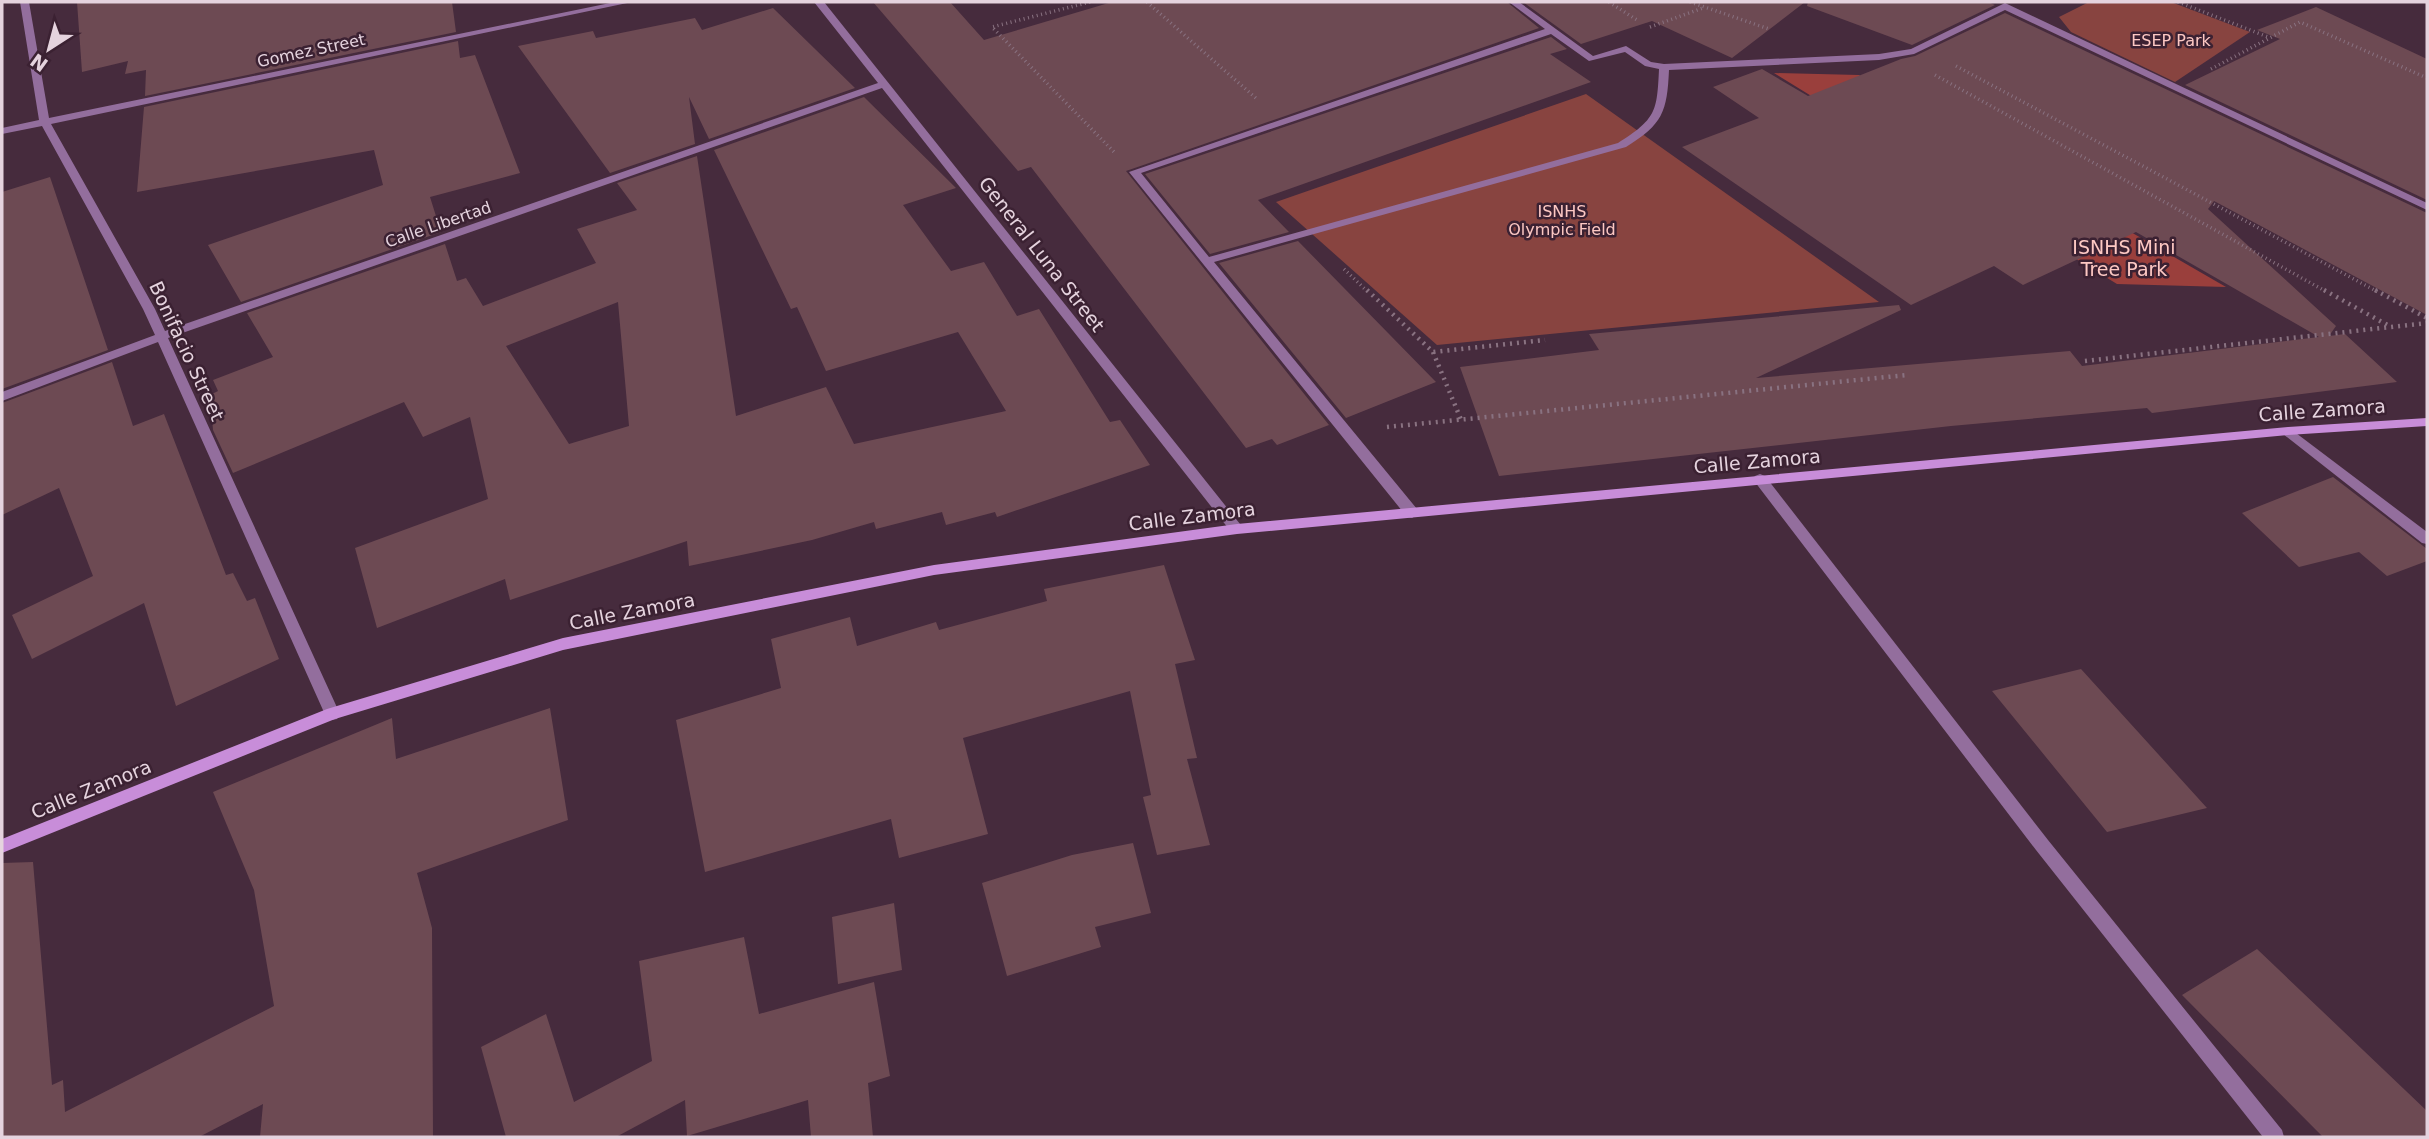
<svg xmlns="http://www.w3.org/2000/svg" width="2429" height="1139" font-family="'DejaVu Sans',sans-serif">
	<rect width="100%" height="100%" fill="#462b3d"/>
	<path fill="#884440" d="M2089,2H2171L2250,32L2175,82L2071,32L2059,17Z
		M1586,94L1879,302L1437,345L1276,202Z"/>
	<path fill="#9a3f3c" d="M1774,73L1859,75L2226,287L2117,284Z"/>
	<path fill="#6d4a53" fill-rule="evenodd" d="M77,2H452L456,32L145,96L146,70L125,74L128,61L82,72Z
		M873,2H950L984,40L1112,2H1507L1539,28L1126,171L1329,425L1277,445L1272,439L1246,448L1031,167L1018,171Z
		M1523,2H1805L1732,58L1652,21L1581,44Z
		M1808,2H1988L1995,5L1912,45L1807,6Z
		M2316,7L2427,59V200L2185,85L2280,39L2257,30Z
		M773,8L855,88L709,139L689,97L695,144L610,173L518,46L593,31L596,38L695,18L702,30Z
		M2005,13L2427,213V315L2214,201L2208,209L2336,326L2329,336L2345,334L2397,382L2152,413L2147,408L1951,426L1499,476L1460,367L1599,350L1589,334L1899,305L1901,310L1756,378L2070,351L2082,366L2319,337L2136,232L2023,285L1994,266L1911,305L1682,147L1759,118L1713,87L1762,69L1808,96L1901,59L1915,56Z
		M1551,37L1567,49L1550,54L1591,82L1258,200L1289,232L1210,254L1145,174Z
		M458,41L460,58L475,55L520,173L430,197L441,232L241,302L208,245L383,185L374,150L137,192L144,107Z
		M864,97L956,188L903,205L951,271L984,262L1017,316L1039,309L1110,422L1120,420L1150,465L997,517L995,512L946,525L942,512L876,529L874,522L812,540L689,566L687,541L510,600L505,579L377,628L355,548L488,499L470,417L423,437L404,402L233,473L213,430L210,395L218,391L213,380L273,357L247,313L445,244L457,281L466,278L483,306L596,263L577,229L637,210L617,183L697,156L736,416L826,387L854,444L1006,411L958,332L826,371L797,307L791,309L714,150ZM618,302L629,426L569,444L506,346Z
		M50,177L108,350L2,389V192Z
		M1298,241L1436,382L1346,418L1219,263Z
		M112,362L133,426L164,414L226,575L233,573L247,601L255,598L279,659L176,706L144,603L32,659L12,615L93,576L59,488L2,515V403Z
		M2333,477L2427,549V561L2387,576L2359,552L2299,567L2242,513Z
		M1164,565L1195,660L1175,664L1197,758L1187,759L1210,845L1157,855L1143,797L1151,795L1130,691L963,738L988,834L899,858L891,819L705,872L676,720L781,688L771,639L850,617L857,646L936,622L939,630L1047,601L1044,589Z
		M2081,669L2207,808L2107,832L1992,691Z
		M550,708L568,820L417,873L432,928L433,1137H260L263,1104L199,1137H2V863L33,862L52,1085L63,1080L65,1112L274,1006L254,890L213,792L392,718L396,759Z
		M1133,843L1151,913L1095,927L1101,947L1007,976L982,883L1072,855Z
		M894,903L902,970L838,984L832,917Z
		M744,937L759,1014L874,982L890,1076L868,1083L873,1137H811L808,1100L687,1136L685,1100L616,1137H506L481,1047L546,1014L574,1102L652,1061L639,961Z
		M2257,949L2427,1111V1137H2323L2182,995Z"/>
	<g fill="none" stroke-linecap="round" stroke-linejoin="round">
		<path stroke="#897281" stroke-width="3.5" stroke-dasharray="1 3.5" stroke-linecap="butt" d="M1090,2L992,27L1114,152
			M1147,2L1258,100
			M1609,2L1637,20
			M1690,2L1769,29
			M2178,2L2268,37
			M1650,27L1703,8
			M1956,66L2378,292
			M2211,69L2300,22L2427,78
			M1935,75L2327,292
			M1344,269L1368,292"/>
		<path stroke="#897281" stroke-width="4.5" stroke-dasharray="2 5" stroke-linecap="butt" d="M1367,290L1433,352L1545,340
			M2324,290L2391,327
			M2375,290L2427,318
			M1433,352L1462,422
			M2085,361L2427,323
			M1387,427L1907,375"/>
		<path fill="#936e9d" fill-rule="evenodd" d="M1509,2H1519L1593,56L1626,46L1651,62L1664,64L1879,54L1911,49L2005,3L2427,203V210L2005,10L1914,54L1879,60L1669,70C1667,112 1663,124 1626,147L1214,262L1417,509L1419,513L1412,518L1407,517L1129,172L1545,29ZM1551,34L1589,61L1625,52L1645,66L1659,69C1657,112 1656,119 1618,143L1209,257L1141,173Z"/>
		<path fill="#936e9d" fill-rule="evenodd" d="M20,2H29L49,118L615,2H632L51,124L155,309L165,331L878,83L814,2H824L1244,529L1242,533H1232L882,88L168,338L340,714L337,719L332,720L327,719L158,342L2,401V392L155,335L143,309L42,126L2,134V128L39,120Z
			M2288,427L2427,532V544L2422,543L2283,434L2282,431Z
			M1760,474L1765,476L2048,840L2282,1130L2284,1137H2263L2036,850L1755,482L1753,479L1755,476Z"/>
		<path fill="#c88dd9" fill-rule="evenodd" d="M2427,418V426L2288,435L1237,534L934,575L563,650L335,719L2,853V839L327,709L563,638L934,565L1237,524L2288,427Z"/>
	</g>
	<g text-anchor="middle" stroke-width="5" stroke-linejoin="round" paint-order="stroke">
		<g font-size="16" fill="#fdc8c3" stroke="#3b2132">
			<text x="2171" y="46">ESEP Park</text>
			<text x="1562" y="217">ISNHS<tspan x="1562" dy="18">Olympic Field</tspan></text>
		</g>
		<g font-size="16" fill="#e5d3de" stroke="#3b2132">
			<text transform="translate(311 50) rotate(-12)" y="6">Gomez Street</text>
			<text transform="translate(438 224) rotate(-19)" y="6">Calle Libertad</text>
		</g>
		<g font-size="19" fill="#fdc8c3" stroke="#3b2132">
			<text x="2124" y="254">ISNHS Mini<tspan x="2124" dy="22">Tree Park</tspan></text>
		</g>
		<g font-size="19" fill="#e5d3de" stroke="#3b2132">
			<text transform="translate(1042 254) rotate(52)" y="7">General Luna Street</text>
			<text transform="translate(187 351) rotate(65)" y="7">Bonifacio Street</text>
			<text transform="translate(2322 410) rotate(-4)" y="7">Calle Zamora</text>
			<text transform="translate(1757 461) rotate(-5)" y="7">Calle Zamora</text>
			<text transform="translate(1192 516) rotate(-7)" y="7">Calle Zamora</text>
			<text transform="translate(632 611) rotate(-11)" y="7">Calle Zamora</text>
			<text transform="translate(91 789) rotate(-22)" y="7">Calle Zamora</text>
		</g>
	</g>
	<rect width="2429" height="1139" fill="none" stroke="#e5d3de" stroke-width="7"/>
	<g transform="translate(49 49) rotate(216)" stroke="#3b2132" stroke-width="5" paint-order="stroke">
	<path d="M0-5L12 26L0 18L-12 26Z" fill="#e5d3de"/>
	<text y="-10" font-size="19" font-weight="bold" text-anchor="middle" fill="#e5d3de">N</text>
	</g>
</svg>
